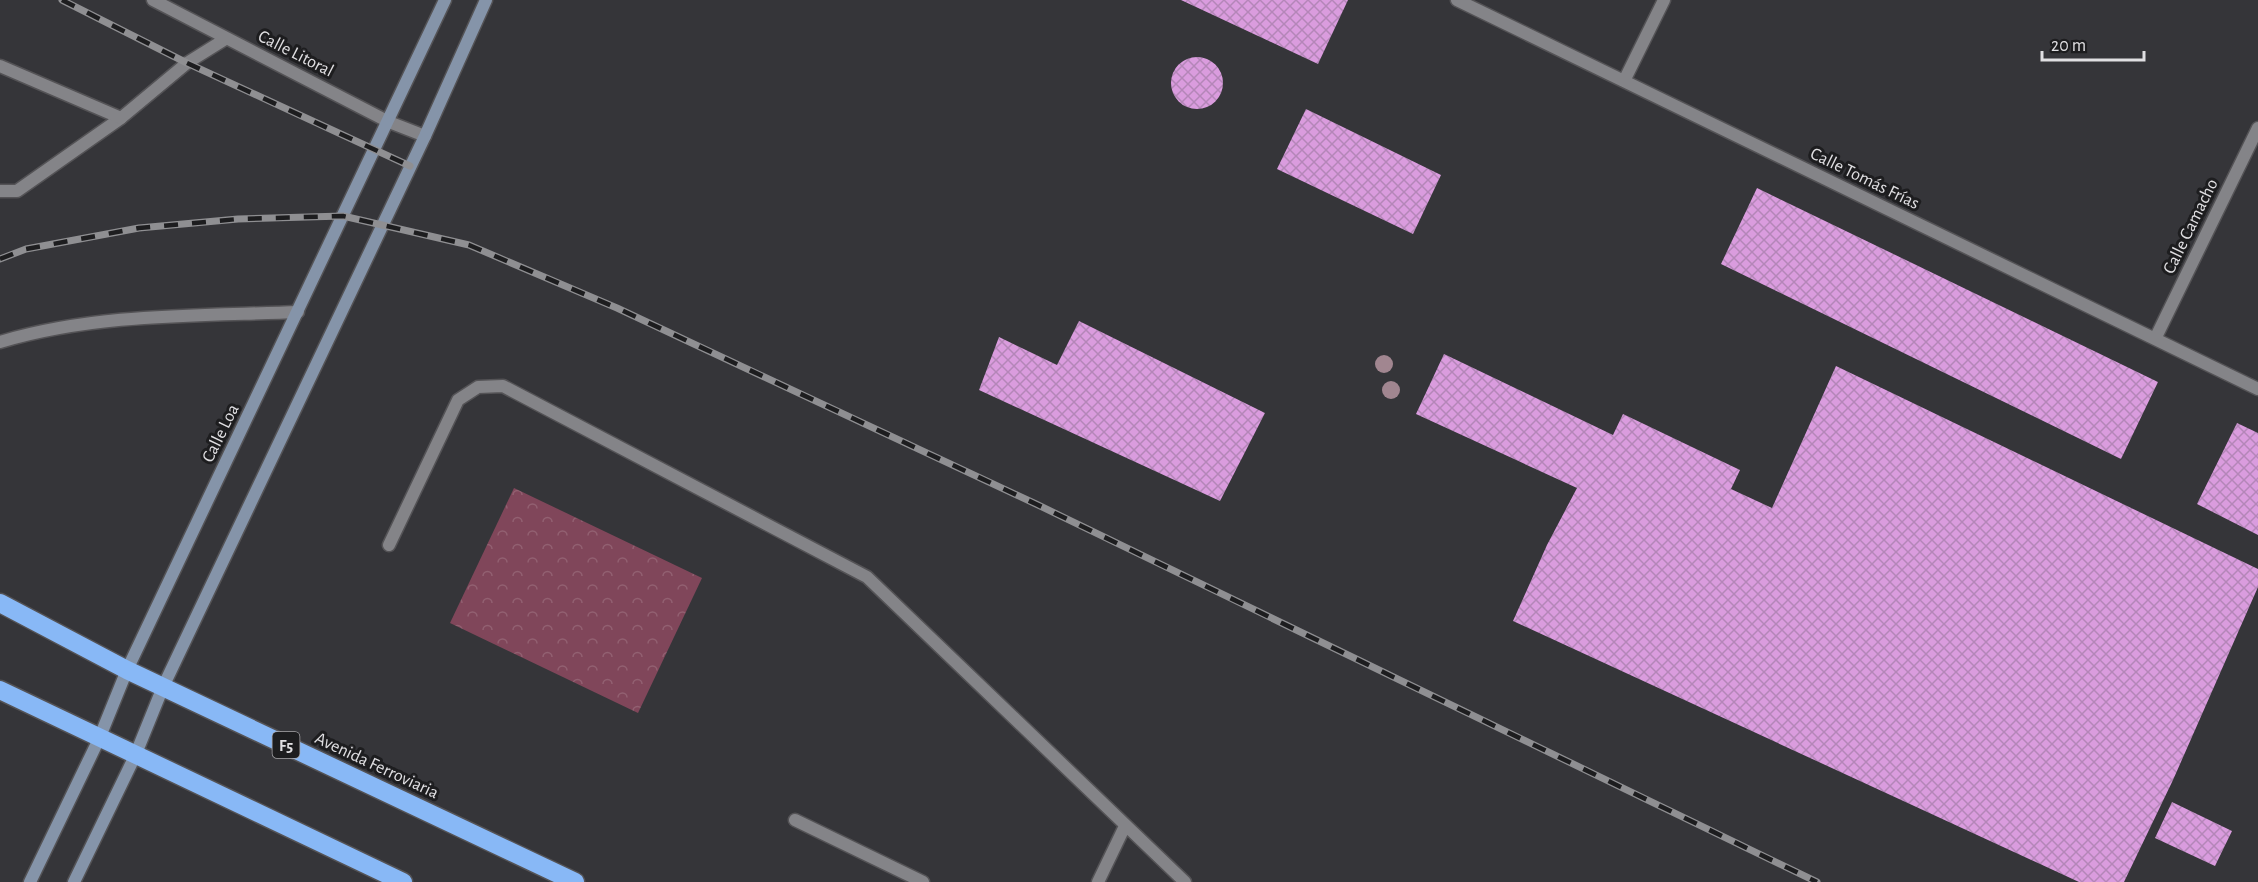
<svg xmlns="http://www.w3.org/2000/svg" width="2258" height="882" font-family="'Alegreya Sans',sans-serif">
	<defs>
		<pattern id="park-crowns" width="20" height="18" patternUnits="userSpaceOnUse" patternTransform="scale(1.5)"><rect width="20" height="18" fill="#80465a"/><path d="M2 6a3 3 0 1 1 6 0M12 15a3 3 0 1 1 6 0" fill="none" stroke="#926071"/></pattern>
		<pattern id="building-cross-hatch" width="8" height="8" patternUnits="userSpaceOnUse" patternTransform="scale(1.5)"><rect width="8" height="8" fill="#da9cde"/><path d="M0 0l8 8M0 8l8-8" fill="none" stroke="#b486b8"/></pattern>
	</defs>
	<rect width="100%" height="100%" fill="#353539"/>
	<path fill="url(#park-crowns)" d="M514,488L702,578L638,713L450,623Z"/>
	<path fill="url(#building-cross-hatch)" d="M1181,0H1348L1318,64Z
		M1171 83a26 26 0 1 1 52 0a26 26 0 1 1-52 0Z
		M1306,109L1441,175L1413,234L1277,169Z
		M1757,188L2158,382L2121,459L1721,264Z
		M1079,321L1265,413L1220,501L979,390L999,337L1057,365Z
		M1444,354L1613,435L1623,414L1740,470L1731,489L1772,508L1836,366L2258,569V587L2173,780L2124,882H2079L1513,621L1547,545L1577,488L1416,414Z
		M2237,423L2258,433V535L2197,504Z
		M2172,802L2232,831L2215,866L2155,838Z"/>
	<g fill="none" stroke-linecap="round" stroke-linejoin="round">
		<defs>
			<path id="lane" d="M0,191H17L121,118
				M389,545L458,400L478,387L503,386L867,577L1185,882
				M795,820L923,882
				M1098,882L1125,826"/>
			<path id="street" d="M153,0L389,122L425,136
				M1457,0L2258,389
				M0,66L121,118L187,63L227,38
				M1624,81L1664,0
				M2155,339L2258,128
				M0,342C96,313 199,316 298,312"/>
			<path id="secondary" d="M30,882L99,739L127,670L445,0
				M74,882L135,756L163,687L425,136L486,0"/>
			<path id="highway" d="M0,603L127,670L575,882
				M0,690L403,882"/>
		</defs>
		<use href="#lane" stroke="#545356" stroke-width="15"/>
		<use href="#street" stroke="#545356" stroke-width="15"/>
		<use href="#secondary" stroke="#545356" stroke-width="15"/>
		<use href="#highway" stroke="#545356" stroke-width="21"/>
		<use href="#lane" stroke="#848488" stroke-width="12"/>
		<use href="#street" stroke="#848488" stroke-width="12"/>
		<use href="#secondary" stroke="#8594a9" stroke-width="12"/>
		<use href="#highway" stroke="#88b8f6" stroke-width="18"/>
		<defs>
			<path id="rail" d="M62,0L187,63L410,166
				M0,259L26,249L139,228L238,219L343,216L469,245L617,308L1036,504L1817,882"/>
		</defs>
		<use href="#rail" stroke="#8f8f92" stroke-width="7"/>
		<use href="#rail" stroke="#1d1d1f" stroke-width="4.5" stroke-dasharray="14" stroke-linecap="butt"/>
	</g>
	<g fill="#a18690">
		<circle cx="1384" cy="364" r="9"/>
		<circle cx="1391" cy="390" r="9"/>
	</g>
	<g text-anchor="middle" stroke-width="6" stroke-linejoin="round" paint-order="stroke">
		<rect fill="#1d1d1f" stroke="#a6a5a8" stroke-width="1.5" x="272.5" y="732" width="27" height="26" rx="4.5"/>
		<g font-size="16" font-weight="bold" fill="#e0dfe2">
			<text x="286" y="751">F5</text>
		</g>
		<g font-size="18" fill="#e0dfe2" stroke="#1d1d1f">
			<text transform="translate(296 53) rotate(27)" y="6">Calle Litoral</text>
			<text transform="translate(1865 178) rotate(26)" y="6">Calle Tomás Frías</text>
			<text transform="translate(2190 226) rotate(-64)" y="6">Calle Camacho</text>
			<text transform="translate(220 433) rotate(-64)" y="6">Calle Loa</text>
			<text transform="translate(377 765) rotate(25)" y="6">Avenida Ferroviaria</text>
		</g>
	</g>
	<path d="M2042 51v9h102v-9" fill="none" stroke="#e0dfe2" stroke-width="3"/>
	<text x="2051" y="51" font-size="18" fill="#e0dfe2" stroke="#1d1d1f" stroke-width="4.5" paint-order="stroke">20 m</text>
</svg>
